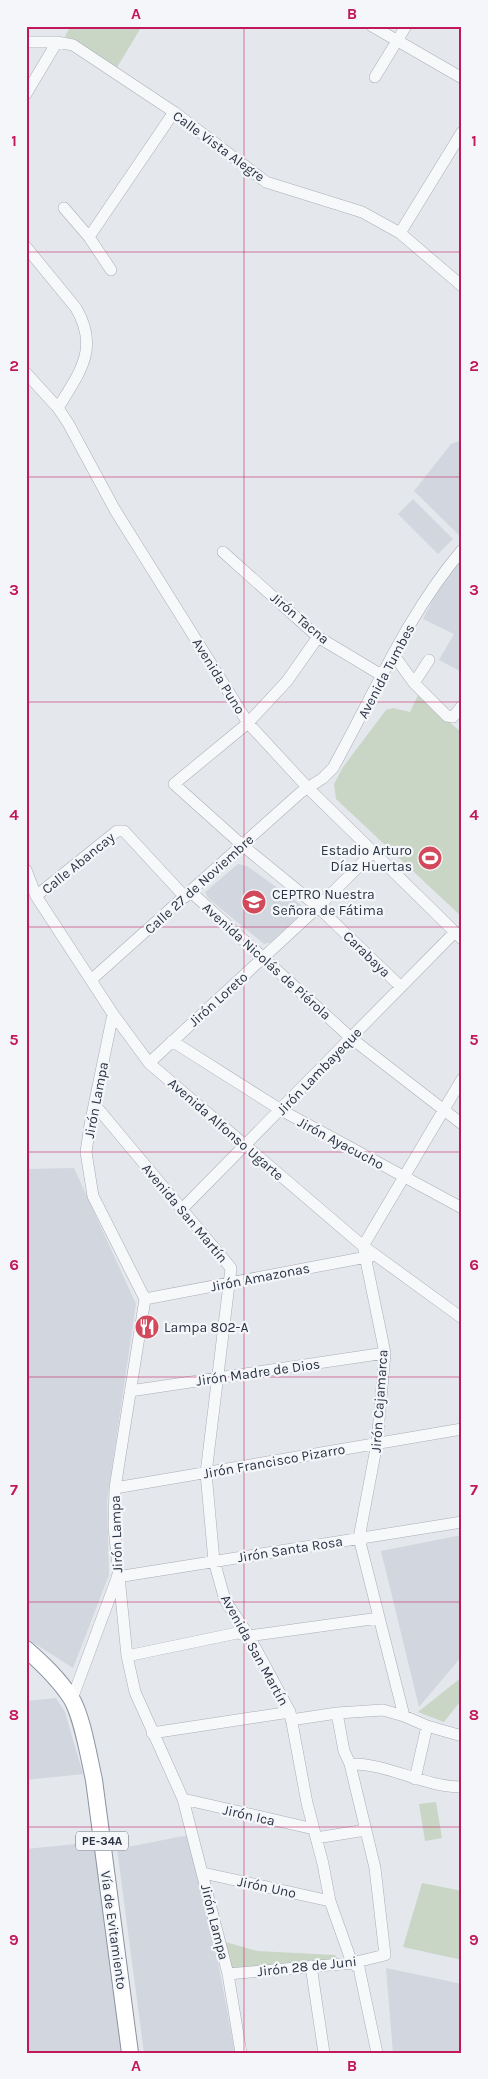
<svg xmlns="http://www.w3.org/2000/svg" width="488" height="2079" font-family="Karla,sans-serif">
	<rect width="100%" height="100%" fill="#e4e7ec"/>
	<path fill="#d2d6de" d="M462,440V536L461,537L414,491L451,444Z
		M413,499L453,539L438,554L398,514Z
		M462,559V672L439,660L454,634L423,619L438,589Z
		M238,864L247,866L301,905L298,917L272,942L264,944L208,898L205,892Z
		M74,1168L136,1304L107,1501L109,1575L73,1668L26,1638V1169Z
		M462,1535V1656L419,1707L381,1551Z
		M56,1698L65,1712L83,1774L26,1780V1701Z
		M194,1834L235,2053H144L117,1849Z
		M95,1842L125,2053H26V1849Z
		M386,1968L462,1984V2053H393Z"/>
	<path fill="#c9d6c5" d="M71,26H142L116,69L65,36Z
		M418,695L462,733V917L336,799L334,784L343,767L386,710L393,708L410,712Z
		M462,1677V1699L444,1722L418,1712Z
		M436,1802L442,1838L425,1841L419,1804Z
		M422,1883L462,1891V1960L403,1947Z
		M222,1941L257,1951L335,1955L340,1962L230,1969Z"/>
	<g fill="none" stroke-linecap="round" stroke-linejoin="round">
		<defs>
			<path id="minor" d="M372,26L462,78
				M26,42H57L73,45L174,112L266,182L362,212L400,233L462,286
				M375,77L406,26
				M26,94L57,42
				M64,208L89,237L111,270
				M400,233L462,132
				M89,237L174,112
				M26,247L76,308C100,349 79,373 58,408
				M26,373L58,408L68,423L115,510L248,723L308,788L462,939
				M223,552L318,637L383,676
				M318,637L287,681L248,723L174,784L242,845L318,907L401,987
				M393,654L414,683L447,716L453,717L462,706
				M414,683L429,660
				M26,870L36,896L113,1014L149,1063L363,1246L462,1318
				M191,892L351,1038L462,1124
				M36,896L117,831H124L185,897
				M91,980L300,793L323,778L333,768C374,694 407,615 462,550
				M113,1014L90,1125L86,1152L93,1196L145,1299L115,1488L114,1527L127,1656L135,1692L183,1799L228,1974L241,2053
				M172,1041L281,1110L462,1208
				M149,1063L318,907L373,852
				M95,1105L231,1268L206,1473L214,1561L225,1600L249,1636L290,1712L307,1803L323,1864L330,1901L352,1963L359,1968L377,2053
				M182,1209L455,932
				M145,1299L372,1256
				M130,1391L385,1353
				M115,1488L462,1429
				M117,1577L462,1522
				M127,1656L237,1633L249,1636L379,1618
				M72,1699L117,1578
				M404,1716L359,1538L377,1443L385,1353L363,1246L462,1079
				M291,1720L337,1713L383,1710L404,1716L427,1726L462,1736
				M152,1733L290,1712
				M350,1764C388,1763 423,1787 462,1787
				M415,1779L427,1726
				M183,1799L314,1829
				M316,1838L366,1830
				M203,1873L330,1901
				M311,1966L324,2053
				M228,1974L352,1963L385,1955L375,1868L350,1764L344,1751L337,1713"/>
			<path id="highway" d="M26,1649C43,1664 59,1679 71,1698C82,1715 89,1758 94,1780L130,2053"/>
		</defs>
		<use href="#minor" stroke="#a9aeb7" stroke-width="12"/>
		<use href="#highway" stroke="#8b94a3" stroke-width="18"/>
		<use href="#minor" stroke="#f7f8fa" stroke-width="11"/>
		<use href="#highway" stroke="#fff" stroke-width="16"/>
	</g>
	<path fill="none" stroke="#c2185b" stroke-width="1" stroke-opacity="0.55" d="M244,26V2053M26,252H462M26,477H462M26,702H462M26,927H462M26,1152H462M26,1377H462M26,1602H462M26,1827H462"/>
	<defs>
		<symbol id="stadium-disc" viewBox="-11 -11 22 22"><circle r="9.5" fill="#d1495b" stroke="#f4f6f9"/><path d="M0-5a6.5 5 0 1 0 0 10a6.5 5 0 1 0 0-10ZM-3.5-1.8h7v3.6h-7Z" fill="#fff"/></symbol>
		<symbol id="university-disc" viewBox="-11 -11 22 22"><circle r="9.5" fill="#d1495b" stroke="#f4f6f9"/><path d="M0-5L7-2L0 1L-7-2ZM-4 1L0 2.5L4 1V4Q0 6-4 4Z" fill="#fff"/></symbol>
		<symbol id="restaurant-disc" viewBox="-11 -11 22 22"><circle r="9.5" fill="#d1495b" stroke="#f4f6f9"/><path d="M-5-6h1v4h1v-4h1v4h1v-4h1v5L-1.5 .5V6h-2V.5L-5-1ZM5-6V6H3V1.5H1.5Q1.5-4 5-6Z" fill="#fff"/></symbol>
	</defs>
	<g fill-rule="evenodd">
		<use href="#stadium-disc" x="416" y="844" width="28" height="28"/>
		<use href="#university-disc" x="240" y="888" width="28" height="28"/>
		<use href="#restaurant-disc" x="133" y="1313" width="28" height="28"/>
	</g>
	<g text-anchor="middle" stroke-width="4.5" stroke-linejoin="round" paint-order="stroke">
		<rect fill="#f4f6f9" stroke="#676e7b" stroke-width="1" x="76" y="1831.5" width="52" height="19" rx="4"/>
		<g font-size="12" font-weight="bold" fill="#2b3445">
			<text x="102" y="1845">PE-34A</text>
		</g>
		<g font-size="14" fill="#2b3445" stroke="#f4f6f9">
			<text transform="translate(219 146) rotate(36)" y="5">Calle Vista Alegre</text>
			<text transform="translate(300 618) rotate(40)" y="5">Jirón Tacna</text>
			<text transform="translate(386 671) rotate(-62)" y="5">Avenida Tumbes</text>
			<text transform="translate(219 676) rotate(58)" y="5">Avenida Puno</text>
			<text transform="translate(78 863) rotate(-39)" y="5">Calle Abancay</text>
			<text transform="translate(199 884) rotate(-42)" y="5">Calle 27 de Noviembre</text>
			<text transform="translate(367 954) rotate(44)" y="5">Carabaya</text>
			<text transform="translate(267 961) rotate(42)" y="5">Avenida Nicolás de Piérola</text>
			<text transform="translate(218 999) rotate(-42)" y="5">Jirón Loreto</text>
			<text transform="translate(319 1071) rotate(-46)" y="5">Jirón Lambayeque</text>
			<text transform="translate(96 1100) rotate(-79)" y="5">Jirón Lampa</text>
			<text transform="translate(226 1129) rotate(41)" y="5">Avenida Alfonso Ugarte</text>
			<text transform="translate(341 1143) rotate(28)" y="5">Jirón Ayacucho</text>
			<text transform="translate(185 1213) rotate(50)" y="5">Avenida San Martín</text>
			<text transform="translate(260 1277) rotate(-11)" y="5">Jirón Amazonas</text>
			<text transform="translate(258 1372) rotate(-8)" y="5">Jirón Madre de Dios</text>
			<text transform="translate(379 1401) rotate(-86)" y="5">Jirón Cajamarca</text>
			<text transform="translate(274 1461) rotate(-10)" y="5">Jirón Francisco Pizarro</text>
			<text transform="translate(116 1534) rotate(-92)" y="5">Jirón Lampa</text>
			<text transform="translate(290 1549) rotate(-9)" y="5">Jirón Santa Rosa</text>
			<text transform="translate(255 1650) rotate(61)" y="5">Avenida San Martín</text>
			<text transform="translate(249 1815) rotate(13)" y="5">Jirón Ica</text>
			<text transform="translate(267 1887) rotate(12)" y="5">Jirón Uno</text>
			<text transform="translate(215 1922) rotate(76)" y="5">Jirón Lampa</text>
			<text transform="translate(114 1930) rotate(82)" y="5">Vía de Evitamiento</text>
			<text transform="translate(307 1966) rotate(-6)" y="5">Jirón 28 de Juni</text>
		</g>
		<g font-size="14" fill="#2b3445" stroke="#f4f6f9" text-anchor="start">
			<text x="412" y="855" text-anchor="end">Estadio Arturo<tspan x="412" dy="16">Díaz Huertas</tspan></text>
			<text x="272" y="899">CEPTRO Nuestra<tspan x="272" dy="16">Señora de Fátima</tspan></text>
			<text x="164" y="1332">Lampa 802-A</text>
		</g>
	</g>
	<rect width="488" height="2079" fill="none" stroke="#f4f6f9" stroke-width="55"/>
	<rect x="28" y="28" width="432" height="2024" fill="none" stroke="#c2185b" stroke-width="2"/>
	<g font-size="16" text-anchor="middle" font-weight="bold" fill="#c2185b">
		<text x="136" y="19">A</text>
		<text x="352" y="19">B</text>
		<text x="14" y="146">1</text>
		<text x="474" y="146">1</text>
		<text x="14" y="371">2</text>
		<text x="474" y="371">2</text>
		<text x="14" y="595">3</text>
		<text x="474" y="595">3</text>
		<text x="14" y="820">4</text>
		<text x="474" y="820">4</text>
		<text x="14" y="1045">5</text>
		<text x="474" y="1045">5</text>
		<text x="14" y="1270">6</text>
		<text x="474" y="1270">6</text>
		<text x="14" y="1495">7</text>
		<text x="474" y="1495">7</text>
		<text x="14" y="1720">8</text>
		<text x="474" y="1720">8</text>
		<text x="14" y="1945">9</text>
		<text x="474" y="1945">9</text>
		<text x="136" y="2071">A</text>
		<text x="352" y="2071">B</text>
	</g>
</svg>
